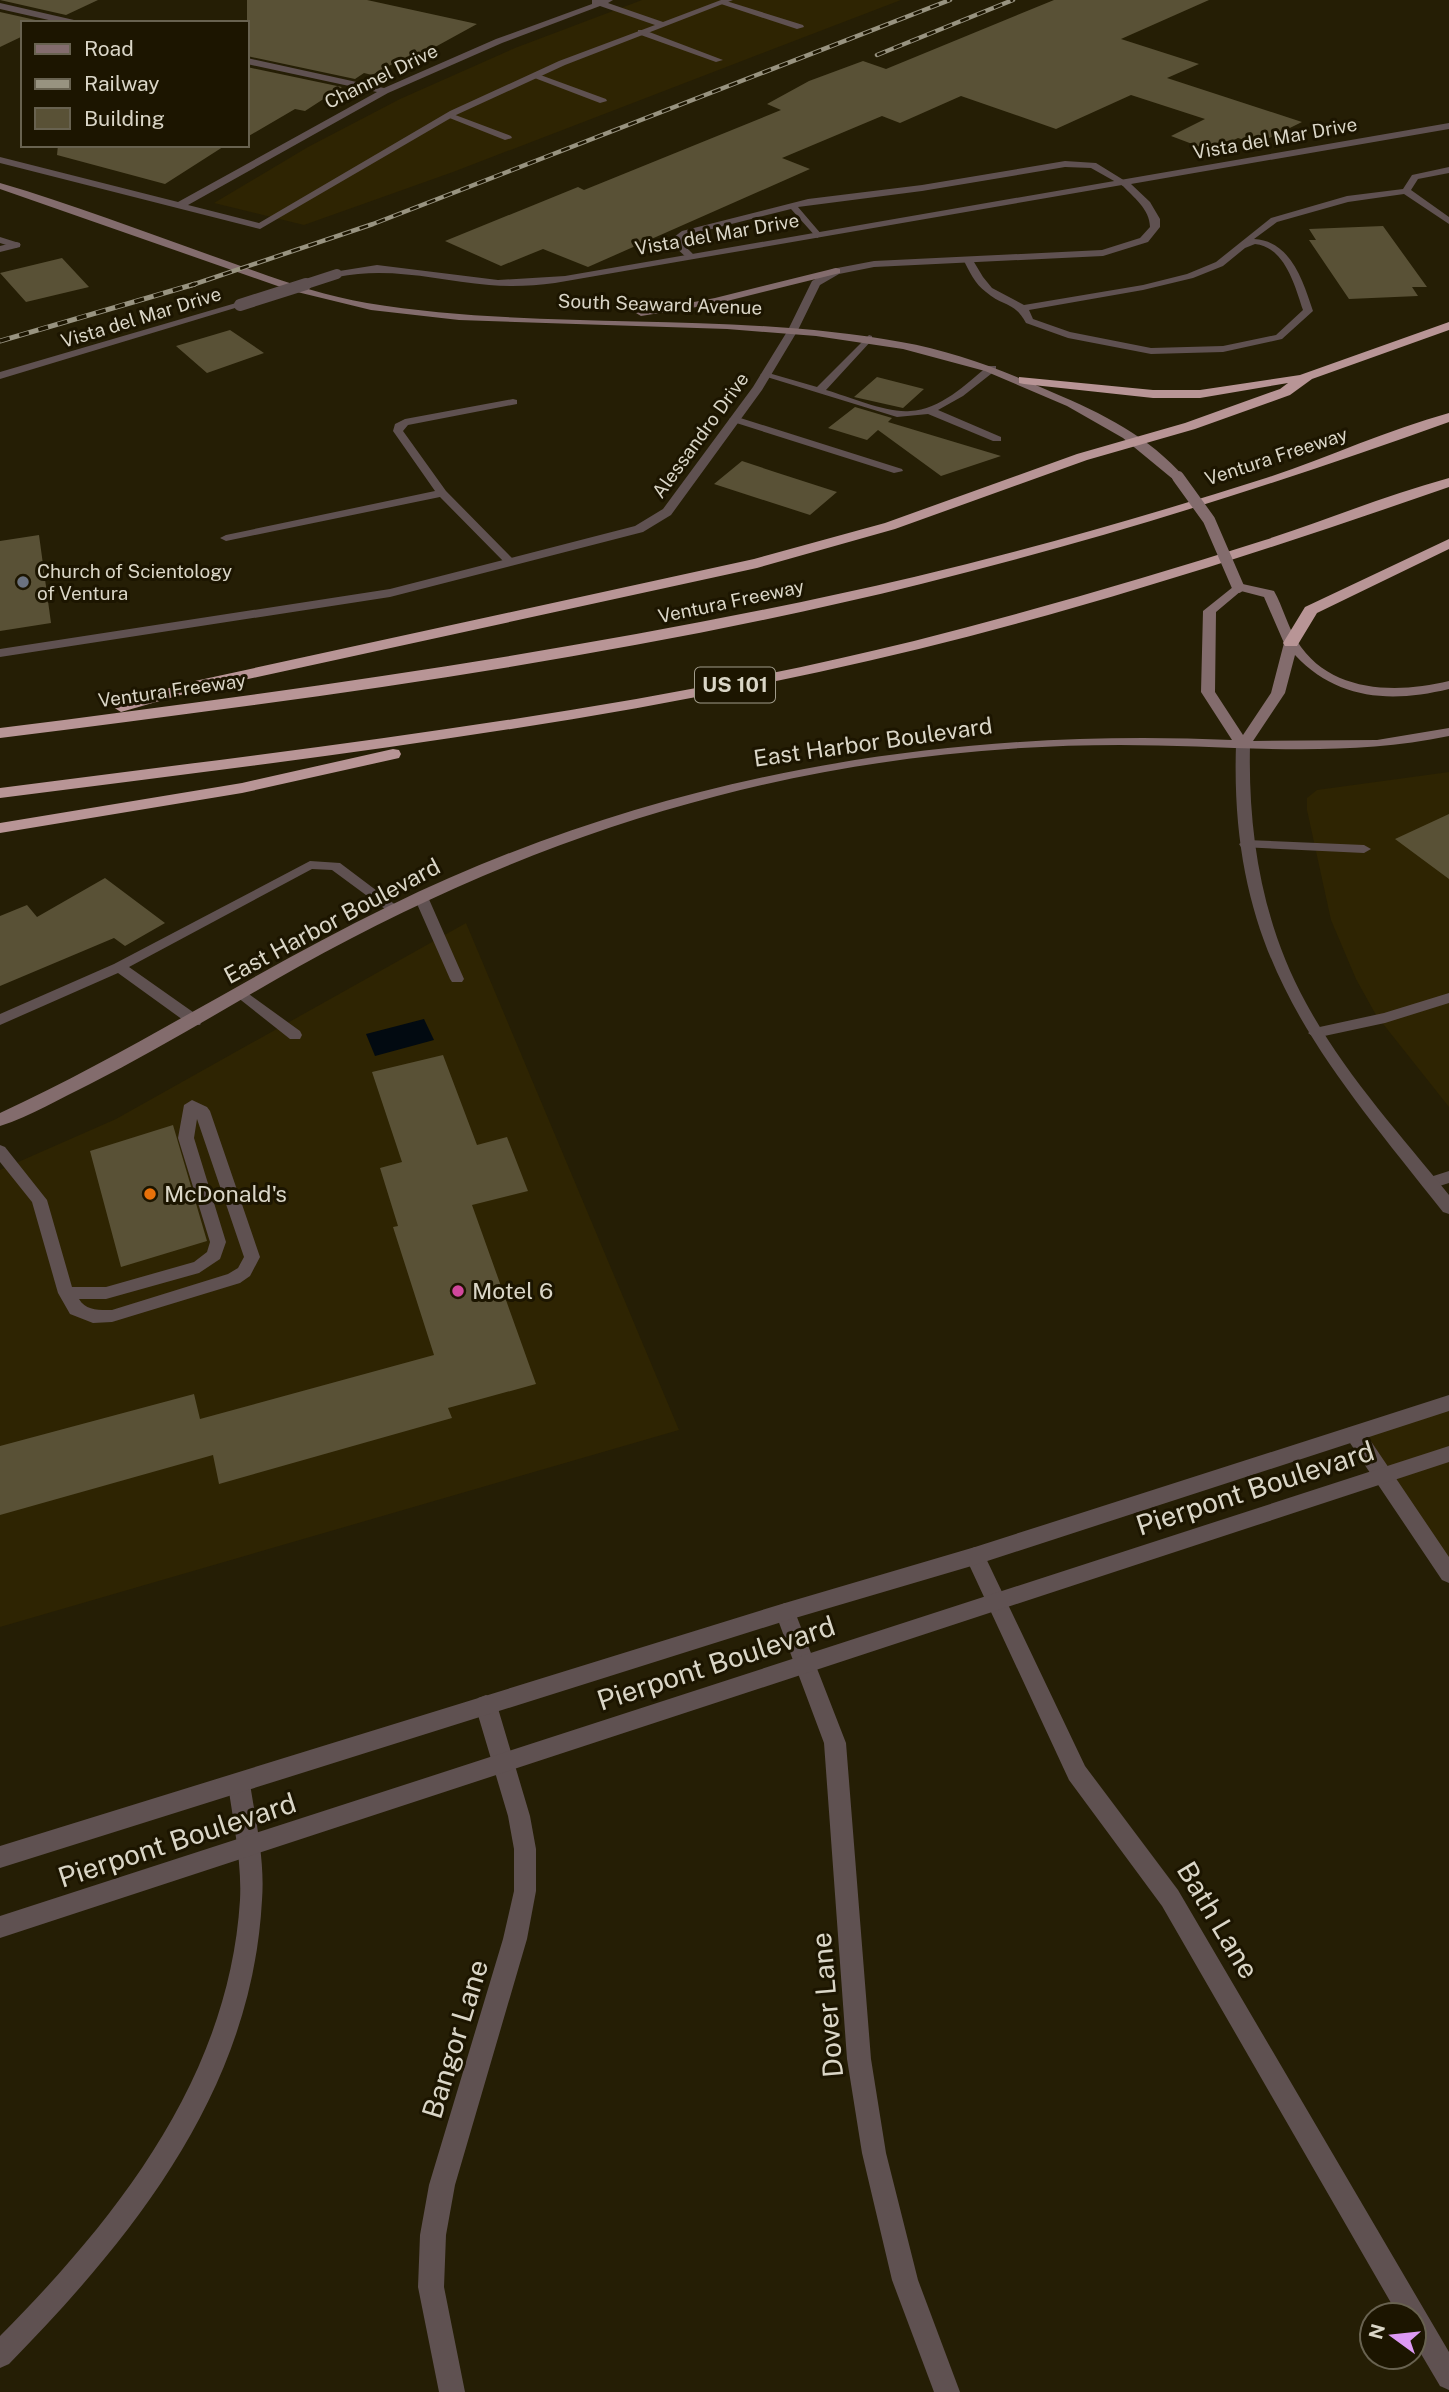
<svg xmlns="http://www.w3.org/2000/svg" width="1449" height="2392" font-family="'Public Sans',sans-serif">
	<rect width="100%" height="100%" fill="#251e05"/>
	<path fill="#2e2402" d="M642,0H901L453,172L304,225L214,203L308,147L400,99L515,48Z
		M1449,772V1107L1376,1015L1356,979L1331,920L1307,810V798L1317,790Z
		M466,923L679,1430L0,1627V1170L116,1119Z
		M1449,1403V1571L1355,1434Z"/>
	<path fill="#020a11" d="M424,1019L434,1040L375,1056L366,1034Z"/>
	<path fill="#595136" d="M0,0H98L66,15Z
		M247,0H367L477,24L426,52L405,61L400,60L372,75L364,73L355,79L247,56Z
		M1054,0H1209L1121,39L1199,64L1167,78L1302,122L1257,144L1238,138L1211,151L1171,136L1205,119L1131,95L1056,129L961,96L900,123L882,116L782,158L810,169L588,267L543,249L501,266L445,241L578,187L584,190L781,110L767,104L809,81L863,61L886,69Z
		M0,12L49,23H23V36L0,47Z
		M247,67L342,87L305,111L295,109L247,137Z
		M58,145H226L165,184L57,155Z
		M1383,226L1427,287H1412L1418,296L1349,299L1309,240H1316L1309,229Z
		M62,258L89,287L26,302L0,273Z
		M230,330L264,353L207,373L176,346Z
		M877,377L924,389L903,408L854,397Z
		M855,407L892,418L888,422L1001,456L941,476L878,430L867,440L828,428Z
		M742,461L778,473L837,492L810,515L714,484Z
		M39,535L51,623L0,631V541Z
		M1449,814V879L1395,839Z
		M105,878L165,923L125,946L114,938L0,986V916L27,905L37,917Z
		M443,1055L477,1145L507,1137L528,1191L472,1205L536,1384L448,1408L452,1418L219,1484L213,1455L0,1515V1446L194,1394L200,1419L434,1355L393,1227L398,1226L380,1168L402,1162L372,1072Z
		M173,1125L207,1241L121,1267L90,1151Z"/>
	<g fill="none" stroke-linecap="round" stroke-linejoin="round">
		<path fill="#5f5151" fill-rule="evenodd" d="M723,0L803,25L804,27L797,29L721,4Z
			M638,30H644L723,60L716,62L638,34Z
			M535,73L606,99L607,101L600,103L532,77Z
			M450,113L511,136L512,138L505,140L447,117L446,115Z
			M1065,161L1096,163L1130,184L1123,186L1091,168L1065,167L922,191L798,207L822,235L817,238L791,209L688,235L684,238V245L693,254V258H687L674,246V237L682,231L808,199L922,185Z
			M1449,167V173L1418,179L1411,190L1449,217V224L1404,194L1348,202L1277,222L1254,239C1291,241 1303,281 1313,311L1282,339L1223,352L1151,354L1068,338L1026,323C1014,301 1003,307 986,292C975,284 969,271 963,259L971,257L983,277L992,288L1024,305L1143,285L1187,274L1216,262L1271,218L1347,196L1403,189L1412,175ZM1255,244C1285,247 1295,286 1303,310L1276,335L1223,346L1151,348L1070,332L1033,319L1029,310L1143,290L1193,278L1223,266L1245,248Z
			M0,237L19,243L21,245L16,248L0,243Z
			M869,335L872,336V340L826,390C850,397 886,413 910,411C940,410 966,384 988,366H996V370L963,396L938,410L1001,437V441H993L928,414L897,417L760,375L765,372L817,387Z
			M513,399L517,400V404L408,425L403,431L446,491L515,561V565H507L440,497L226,541L220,538L226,535L435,491L393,431L395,424L405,419Z
			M734,416L902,469L903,471L894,473L730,421L729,419Z
			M1246,840L1364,845L1371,849L1364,853L1241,847L1239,844Z
			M310,861L340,863L401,909L399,912H389L332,870L312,869L129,967L200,1017L202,1021L200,1025H190L118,973L0,1025V1014L114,964Z
			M421,893L428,897L464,979L462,982H452L450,979L414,897Z
			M242,989L300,1031L302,1035L300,1039H290L237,997L235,994Z
			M1449,993V1003L1385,1023L1315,1038L1308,1033L1315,1028L1384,1013Z
			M192,1100L207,1107L210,1111L260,1257L250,1276L240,1283L112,1322L93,1323L70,1314L58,1293L32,1202L0,1162V1145L5,1147L47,1200L72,1287H106L194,1262L207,1252L210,1242L178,1138L184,1105ZM197,1119L244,1257L238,1268L228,1274L112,1310C99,1310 86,1311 79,1299H106L199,1273L220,1259L226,1242L194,1138Z
			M1449,1171V1183L1430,1189L1422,1183L1424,1179Z"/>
		<path fill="#5f5151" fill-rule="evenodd" d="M592,0H613L608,3L663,22L721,0H733L565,65L456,115L260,229L0,163V157L178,202L377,92L247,64V58L384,88L496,39L592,4ZM600,6L655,25L559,61L450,111L259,223L188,205L388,93L502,43Z
			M0,3L74,20L78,23H62L0,9Z
			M1449,123V129L1131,184L1150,202L1160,219V227L1148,242L1103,256L874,267L839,274L820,285L798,330L762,390L671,515L643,532L390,597L0,657V649L390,589L635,526L663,509L753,387L788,330L812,281L832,269L874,261L1102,250L1140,238L1150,227C1150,209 1133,197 1122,185L555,283C533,286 511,287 489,285C437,280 390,266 337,277L332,274L333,272L377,265L498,280L565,276Z
			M16,242L20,243V247L0,252V246Z
			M236,303L245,305L0,379V372Z
			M1355,1426L1362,1428L1449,1557V1583L1442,1580L1348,1440L1345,1434L1348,1428Z
			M975,1547L982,1550L1085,1766L1178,1890L1449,2352V2390L1440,2386L1414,2342V2315H1398L1162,1906L1069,1780L965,1556L968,1550Z
			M785,1603L792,1606L795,1612L846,1743L871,2059L886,2153L918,2280L960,2392H934L892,2280L862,2153L847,2059L824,1743L775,1612L778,1606Z
			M486,1695L494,1698L497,1705L530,1816L536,1849V1891L527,1939L455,2185L446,2235L444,2287L465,2392H439L418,2287L420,2235L429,2185L503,1939L514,1891V1849L508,1816L475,1705L478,1698Z
			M239,1774L247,1777L250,1784C256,1822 265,1861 262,1900C252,2089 136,2234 9,2364L0,2368V2336C119,2216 229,2076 240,1900C242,1861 233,1822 228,1784L231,1777Z"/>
		<path fill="#5f5151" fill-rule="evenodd" d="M1243,741L1250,745C1248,834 1262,923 1306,1003C1344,1073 1399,1133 1449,1195V1214L1443,1212C1319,1055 1229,958 1236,745Z
			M1449,1395V1411L975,1565L785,1621L0,1868V1846L785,1603L975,1547Z
			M1449,1446V1462L0,1938V1916Z"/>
		<path fill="#836c6d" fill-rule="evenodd" d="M0,183C75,205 150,234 224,260C271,277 318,295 367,303C544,332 724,310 901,342C954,351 1005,371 1054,393C1100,412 1151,438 1184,477L1174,480L1123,438L1067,406L985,371L903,349L816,336L727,329L459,320L371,310L289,290L0,189Z
			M836,268L840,269V273L715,304L641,316L636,313L715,298Z
			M1238,583L1274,591C1283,607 1287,625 1297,641C1329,693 1396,694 1449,681V689C1391,703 1337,700 1295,655L1285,693L1253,741L1377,740L1449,728V736C1339,759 1231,745 1120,745C985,745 848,762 717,796C569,834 431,893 298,967C229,1006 161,1048 90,1084C61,1098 31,1116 0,1126V1113C134,1051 257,970 389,906C652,777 941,727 1232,740L1201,692L1203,611ZM1241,591L1264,597L1284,643L1271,693L1243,735L1215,692L1216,612Z"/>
		<path fill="#b89596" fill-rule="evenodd" d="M1449,322V330L1312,379L1290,395L1195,429L1087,460L895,529L757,568L198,690L121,712L113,707L115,703L195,681L754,559L885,523L1077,454L1185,423L1280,389L1288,383L1200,398H1153L1024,384L1019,383V377L1153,390H1200L1300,375Z
			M1449,413V422C1274,485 1102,539 921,584C619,659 308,699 0,738V728C306,689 613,647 914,577C1032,549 1150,515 1266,478C1327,458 1387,430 1449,413Z
			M1449,478V487C1242,559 1033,626 819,672C549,731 274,763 0,798V788C306,748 614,715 914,641C1032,611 1149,577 1265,540C1326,520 1387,495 1449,478Z
			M1449,539V549L1317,613L1297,646H1285L1283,643L1305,607Z
			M393,749L399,750L401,754L399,758L242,793L0,833V823L242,783Z"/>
		<defs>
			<path id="rail-far1" d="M877,55L1013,0
				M189,286L373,224L950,0"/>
			<path id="rail" d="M0,341L195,284"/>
		</defs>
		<use href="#rail-far1" stroke="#989380" stroke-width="4.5"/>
		<use href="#rail" stroke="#989380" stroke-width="5"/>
		<use href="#rail-far1" stroke="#1c1500" stroke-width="2.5" stroke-dasharray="9" stroke-linecap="butt"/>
		<use href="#rail" stroke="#1c1500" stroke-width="3.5" stroke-dasharray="10" stroke-linecap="butt"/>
		<path stroke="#5f5151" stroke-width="10" d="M300,286L337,274"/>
		<path stroke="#5f5151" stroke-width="12" d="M240,305L306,284"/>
		<path stroke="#836c6d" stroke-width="12" d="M1178,477L1209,520L1238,587"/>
	</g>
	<circle fill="#6b7280" stroke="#1c1500" stroke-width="2.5" cx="23" cy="582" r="7"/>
	<circle fill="#e8710a" stroke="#1c1500" stroke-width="2.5" cx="150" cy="1194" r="7"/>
	<circle fill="#d1479c" stroke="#1c1500" stroke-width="2.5" cx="458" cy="1291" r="7"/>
	<g text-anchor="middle" stroke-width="6" stroke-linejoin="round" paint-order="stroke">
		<g font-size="19" fill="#dad6c7" stroke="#1c1500">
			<text transform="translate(381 76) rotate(-26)" y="7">Channel Drive</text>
			<text transform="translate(1275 138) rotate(-10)" y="7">Vista del Mar Drive</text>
			<text transform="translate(717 234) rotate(-10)" y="7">Vista del Mar Drive</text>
			<text transform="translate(660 304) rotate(2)" y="7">South Seaward Avenue</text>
			<text transform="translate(141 317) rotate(-17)" y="7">Vista del Mar Drive</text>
			<text transform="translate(700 435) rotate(-54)" y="7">Alessandro Drive</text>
			<text transform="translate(1276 456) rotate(-18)" y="7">Ventura Freeway</text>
			<text transform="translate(731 601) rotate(-12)" y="7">Ventura Freeway</text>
			<text transform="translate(172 690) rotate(-8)" y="7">Ventura Freeway</text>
		</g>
		<g font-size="19" fill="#dad6c7" stroke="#1c1500" text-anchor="start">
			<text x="37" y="578">Church of Scientology<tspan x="37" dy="22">of Ventura</tspan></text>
		</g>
		<rect fill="#1c1500" stroke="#a19c8b" stroke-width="2" x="695" y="667.5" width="80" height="35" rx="5"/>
		<g font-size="21" font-weight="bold" fill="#dad6c7">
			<text x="735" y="692">US 101</text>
		</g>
		<g font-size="23" fill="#dad6c7" stroke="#1c1500">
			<text transform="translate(873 742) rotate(-8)" y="8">East Harbor Boulevard</text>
			<text transform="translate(332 921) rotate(-28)" y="8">East Harbor Boulevard</text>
		</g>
		<g font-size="23" fill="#dad6c7" stroke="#1c1500" text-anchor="start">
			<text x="164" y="1202">McDonald's</text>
			<text x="472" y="1299">Motel 6</text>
		</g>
		<g font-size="28" fill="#dad6c7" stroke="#1c1500">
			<text transform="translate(1255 1488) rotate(-18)" y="10">Pierpont Boulevard</text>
			<text transform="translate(716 1663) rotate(-18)" y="10">Pierpont Boulevard</text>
			<text transform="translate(177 1840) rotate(-18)" y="10">Pierpont Boulevard</text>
			<text transform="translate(1218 1920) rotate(59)" y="10">Bath Lane</text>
			<text transform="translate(827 2005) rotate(-95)" y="10">Dover Lane</text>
			<text transform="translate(455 2039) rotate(-73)" y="10">Bangor Lane</text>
		</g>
	</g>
	<rect x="21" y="21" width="228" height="126" fill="#1c1500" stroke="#686250" stroke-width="2"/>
	<rect x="35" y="44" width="35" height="10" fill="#836c6d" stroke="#686250" stroke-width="2"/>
	<text x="84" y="56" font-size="21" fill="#dad6c7">Road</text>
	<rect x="35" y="79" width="35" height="10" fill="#989380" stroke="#686250" stroke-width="2"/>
	<text x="84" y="91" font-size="21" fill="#dad6c7">Railway</text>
	<rect x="35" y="108" width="35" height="21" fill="#595136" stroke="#686250" stroke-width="2"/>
	<text x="84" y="126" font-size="21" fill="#dad6c7">Building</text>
	<g transform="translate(1393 2336) rotate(285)"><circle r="33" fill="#1c1500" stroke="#686250" stroke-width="2"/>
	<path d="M0-5L12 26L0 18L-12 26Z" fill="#dd99f4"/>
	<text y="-10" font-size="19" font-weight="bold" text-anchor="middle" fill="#dad6c7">N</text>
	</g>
</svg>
